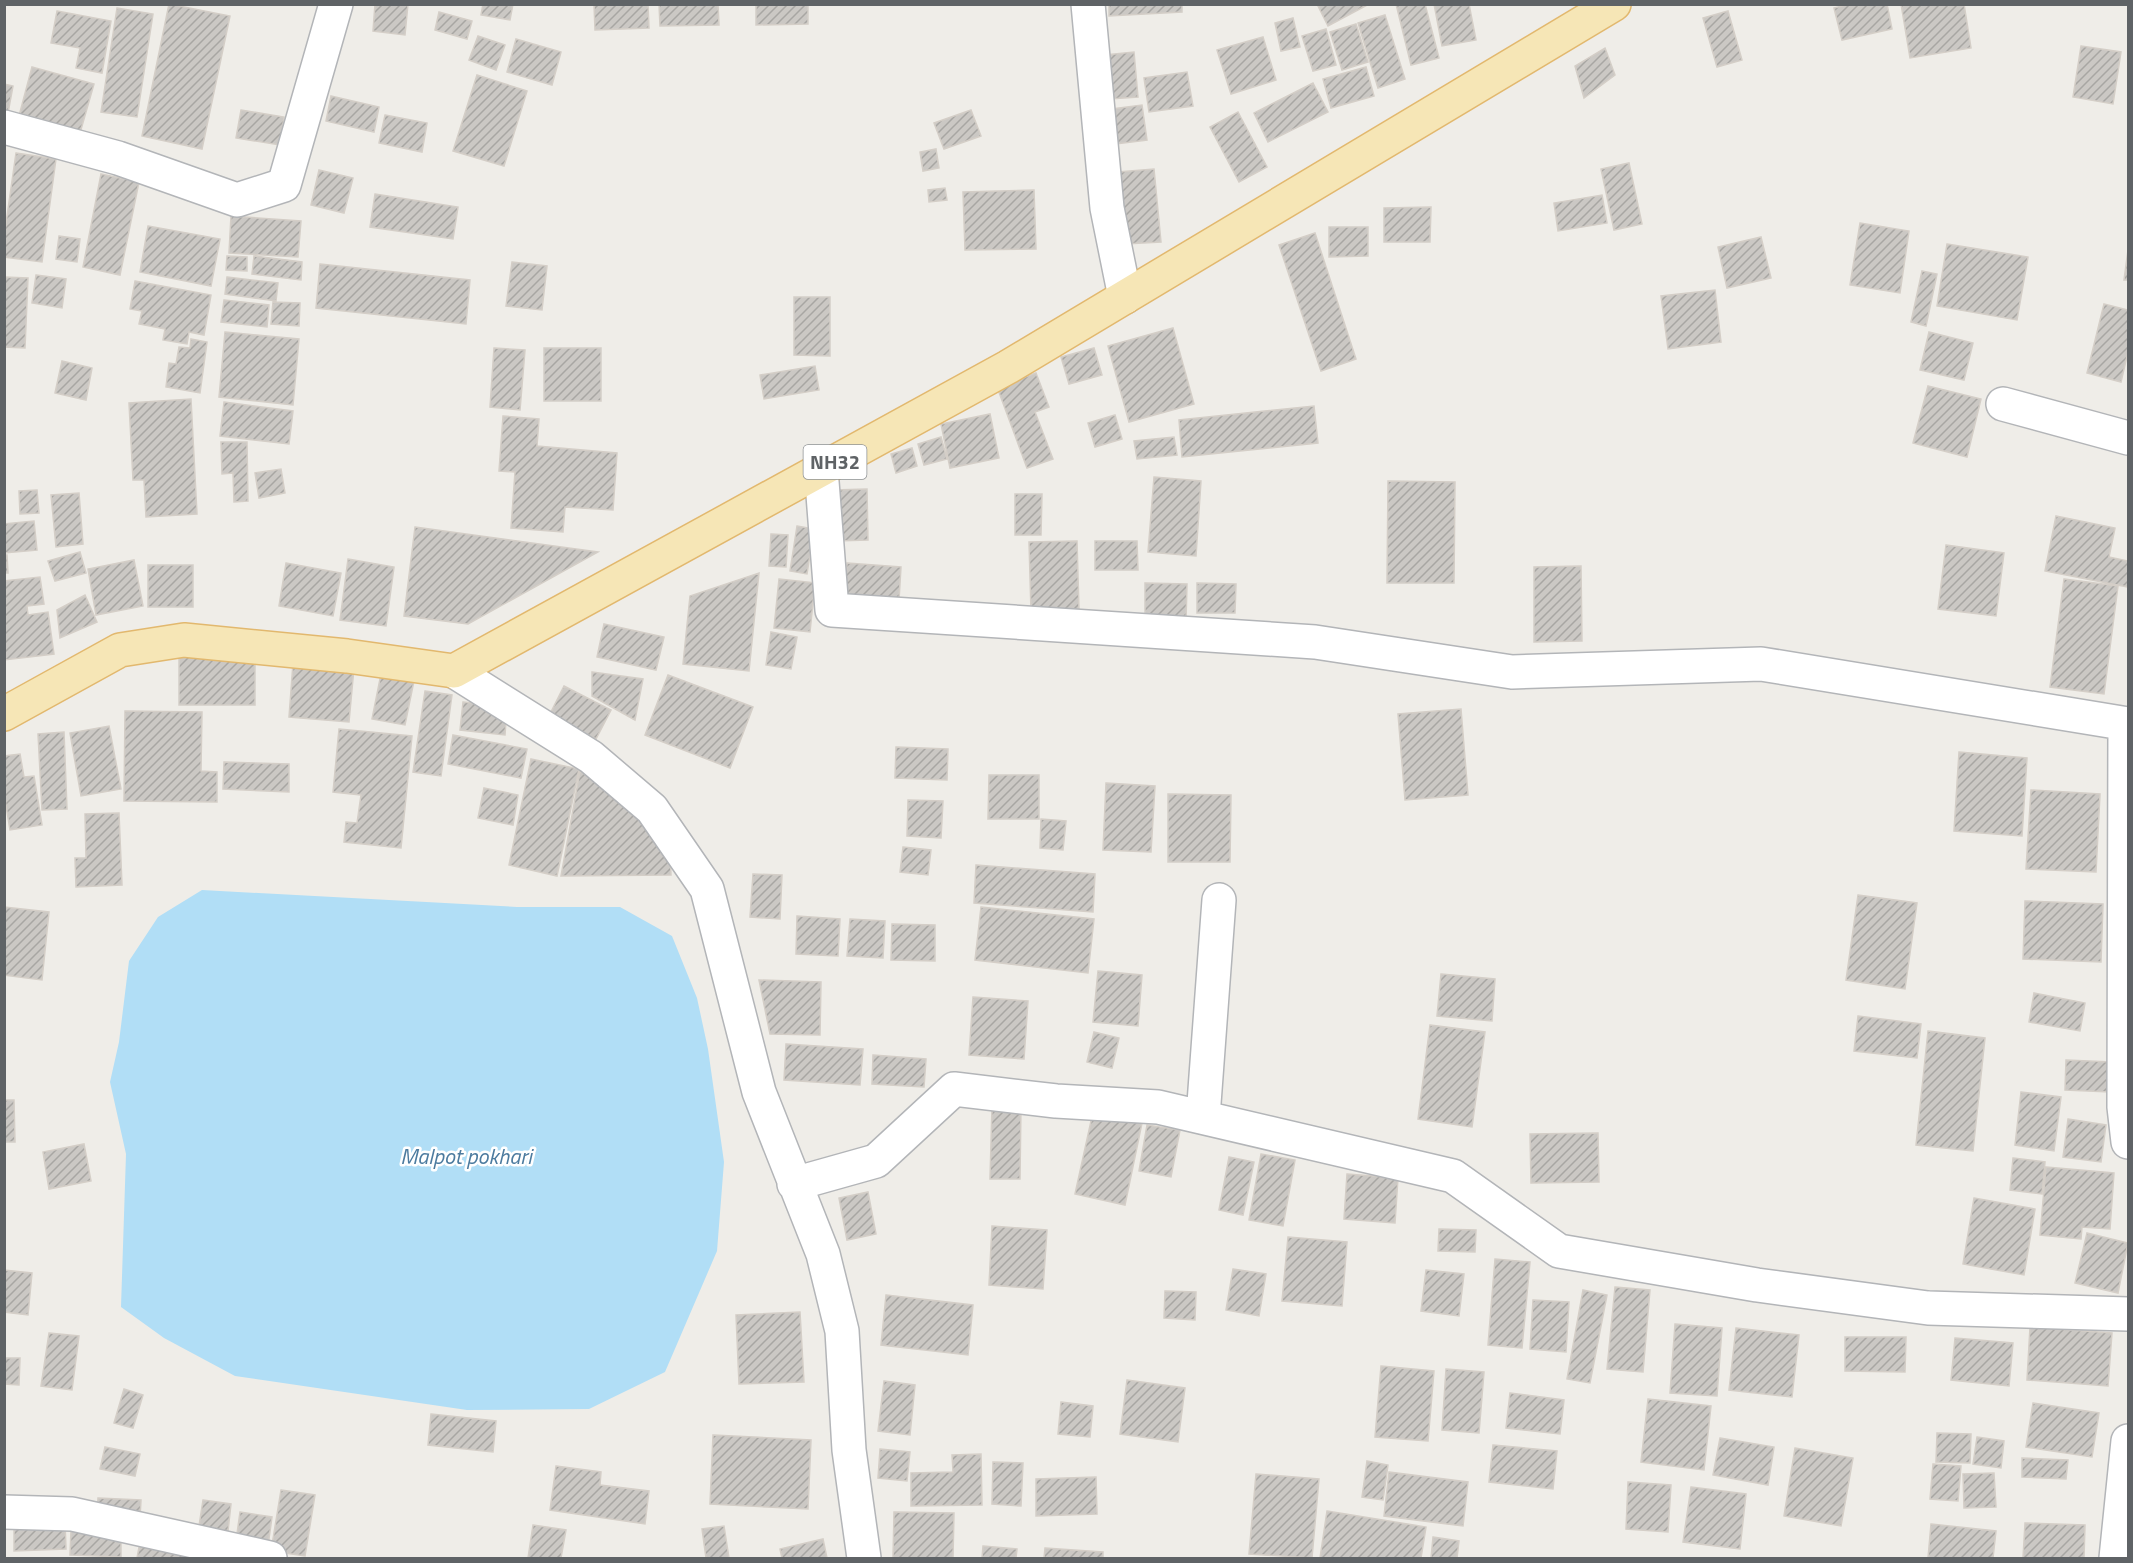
<svg xmlns="http://www.w3.org/2000/svg" width="2133" height="1563" font-family="'Titillium Web',sans-serif">
	<defs>
		<pattern id="building-hatch" width="6" height="6" patternUnits="userSpaceOnUse" patternTransform="scale(1.5)"><rect width="6" height="6" fill="#cbc8c4"/><path d="M-1 1l2-2M0 6l6-6M5 7l2-2" fill="none" stroke="#a8a6a3"/></pattern>
	</defs>
	<rect width="100%" height="100%" fill="#efede8"/>
	<path fill="#b1def6" d="M202,890L517,907H620L672,936L697,998L708,1049L724,1162L717,1251L665,1372L589,1409L467,1410L235,1376L164,1338L121,1307L126,1154L110,1082L119,1042L129,961L158,917Z"/>
	<path fill="url(#building-hatch)" stroke="#d4cec7" stroke-width="1.5" d="M169,4L230,16L202,149L142,136Z
		M375,4H408L405,35L373,31Z
		M483,4H513L510,20L481,15Z
		M594,4H648L649,28L595,30Z
		M659,4H718L719,25L660,26Z
		M756,4H808V24L756,25Z
		M1109,4H1182V12L1109,16Z
		M1317,4H1369L1328,26Z
		M1396,4H1425L1439,58L1411,65Z
		M1434,4H1469L1476,40L1442,46Z
		M1850,4H1887L1892,29L1842,40L1834,8Z
		M1901,4H1964L1971,48L1910,58Z
		M117,8L153,14L137,117L101,112Z
		M57,11L111,21L102,73L76,68L80,48L51,43Z
		M1728,11L1742,60L1717,67L1703,18Z
		M439,12L472,21L467,39L435,30Z
		M1385,15L1405,79L1378,88L1358,23Z
		M1293,18L1300,47L1281,51L1275,23Z
		M1356,24L1368,62L1342,70L1330,32Z
		M1326,29L1336,65L1313,71L1302,36Z
		M478,36L505,45L496,70L469,60Z
		M1263,37L1276,80L1231,94L1217,50Z
		M516,39L561,52L552,85L507,72Z
		M2081,46L2121,52L2113,104L2073,97Z
		M1605,48L1615,75L1584,98L1575,66Z
		M1134,52L1138,97L1110,99L1105,55Z
		M32,67L94,84L80,133L19,116Z
		M1366,67L1374,96L1331,108L1323,79Z
		M1187,72L1193,106L1149,112L1144,78Z
		M477,75L527,91L504,166L453,151Z
		M1313,83L1328,112L1268,142L1254,113Z
		M4,84L13,86L8,113L4,112Z
		M331,96L379,107L374,132L326,121Z
		M1142,105L1147,140L1116,144L1112,109Z
		M241,110L284,117L280,145L236,138Z
		M971,110L981,136L944,149L934,123Z
		M1238,112L1267,167L1239,182L1210,127Z
		M385,115L427,123L422,152L379,143Z
		M936,149L939,168L923,171L920,152Z
		M16,153L56,159L42,262L4,257V237Z
		M1629,163L1642,224L1614,230L1601,169Z
		M1154,169L1161,242L1125,244L1118,172Z
		M319,170L353,178L344,213L311,205Z
		M101,174L139,182L120,275L83,267Z
		M945,188L947,200L929,202L928,190Z
		M1034,190L1036,249L965,250L963,192Z
		M375,194L458,207L453,239L370,227Z
		M1602,195L1607,223L1558,231L1554,203Z
		M1431,207L1430,242H1384V208Z
		M231,216L301,221L298,257L229,253Z
		M1860,223L1909,231L1900,293L1850,285Z
		M148,226L220,239L211,286L140,272Z
		M1329,227H1368V256L1329,257Z
		M1315,233L1356,359L1321,371L1279,245Z
		M59,236L80,239L77,262L56,259Z
		M1761,237L1771,278L1727,288L1718,247Z
		M1947,244L2028,257L2017,320L1937,306Z
		M2128,250V280H2124Z
		M227,256L247,257V271L226,270Z
		M254,256L302,262L301,280L252,274Z
		M512,262L547,266L542,310L506,306Z
		M320,264L470,280L466,324L316,308Z
		M1922,271L1937,274L1926,326L1911,322Z
		M36,275L66,279L62,308L32,303Z
		M4,277L28,278L25,348L4,347Z
		M227,277L278,283L276,301L225,294Z
		M135,281L211,295L204,335L189,332L187,344L163,340L165,329L139,324L142,311L130,309Z
		M1715,290L1721,342L1668,349L1661,296Z
		M794,297H830V356L794,355Z
		M224,300L269,305L267,327L221,322Z
		M273,302L300,303L299,326L271,324Z
		M2104,304L2128,310V352L2121,382L2087,373Z
		M1173,328L1194,404L1129,422L1108,346Z
		M225,332L299,339L293,405L219,397Z
		M1929,332L1973,343L1964,380L1920,370Z
		M191,339L207,342L200,393L166,387L169,363L176,364L179,347L190,348Z
		M494,348L525,350L520,410L490,407Z
		M544,348H601V401H544Z
		M1094,348L1102,375L1069,384L1061,357Z
		M62,361L92,368L86,400L55,393Z
		M815,366L819,390L764,399L760,375Z
		M1036,373L1049,407L1035,412L1053,459L1027,468L997,387Z
		M1928,386L1981,399L1967,457L1913,443Z
		M191,399L197,514L146,517L144,480H133L129,403Z
		M224,402L293,411L289,444L220,436Z
		M1314,406L1318,443L1182,457L1179,420Z
		M990,414L999,458L950,468L941,424Z
		M1115,415L1122,439L1095,447L1088,423Z
		M503,416L539,419L537,446L617,453L613,510L565,507L563,532L511,528L515,472L499,471Z
		M941,437L947,459L924,465L918,444Z
		M1174,437L1177,455L1137,459L1134,441Z
		M221,442H247L248,501L234,502L233,473L222,474Z
		M912,448L917,466L896,473L891,454Z
		M281,469L285,493L259,498L255,473Z
		M1154,477L1201,481L1196,556L1148,552Z
		M1388,481L1455,482L1454,583H1387Z
		M867,489L868,540L835,541L834,490Z
		M37,490L39,513L20,514L19,491Z
		M79,493L83,544L56,547L51,495Z
		M1015,494H1042L1041,535H1015Z
		M2056,516L2115,528L2109,557L2128,561V587L2045,571Z
		M34,521L37,550L4,553V524Z
		M797,526L814,529L807,574L790,571Z
		M415,527L598,552L468,624L404,616Z
		M771,534L788,535L786,567L769,566Z
		M1077,541L1079,609L1031,611L1029,542Z
		M1095,541H1137L1138,570H1095Z
		M1946,545L2004,553L1996,616L1938,609Z
		M80,552L86,573L55,581L48,561Z
		M4,555H7L8,573H4Z
		M348,559L394,567L386,626L340,620Z
		M134,560L143,606L96,615L88,569Z
		M286,563L341,573L333,616L279,606Z
		M847,563L901,567L899,600L844,597Z
		M148,565H193V607H148Z
		M1581,566L1582,641L1534,642V567Z
		M759,573L749,671L683,664L690,596Z
		M40,577L44,604L27,606L28,615L48,612L54,654L4,660V581Z
		M779,579L815,583L810,632L774,628Z
		M2064,579L2118,586L2104,694L2050,687Z
		M1145,583L1187,584L1186,621L1145,620Z
		M1197,583L1236,584L1235,613H1197Z
		M85,595L97,622L60,638L57,610Z
		M604,624L664,637L656,670L597,657Z
		M771,632L797,637L791,669L766,665Z
		M179,652H255V705H179Z
		M293,663L354,668L349,722L289,717Z
		M382,669L415,676L405,725L372,719Z
		M592,672L643,679L635,720L592,696Z
		M668,675L753,707L730,768L645,735Z
		M564,686L611,710L596,739L549,716Z
		M425,691L452,695L441,776L413,772Z
		M463,702L507,707L505,735L460,730Z
		M1461,709L1468,795L1405,800L1398,714Z
		M125,711L202,712L201,771L217,772V802L124,801Z
		M109,726L121,789L81,796L70,733Z
		M339,729L412,736L401,848L344,842L346,822L357,823L361,795L333,792Z
		M64,732L67,809L42,810L38,734Z
		M453,735L527,749L521,778L448,764Z
		M896,747L948,749L947,780L895,778Z
		M1959,752L2027,758L2022,836L1954,831Z
		M20,754L24,777L34,776L42,825L10,830L4,794V756Z
		M531,759L579,769L557,876L509,865Z
		M224,762L289,764V792L223,789Z
		M580,771L669,834L671,875L561,876Z
		M989,775H1039V819H988Z
		M1106,783L1155,786L1151,852L1103,850Z
		M484,788L518,795L513,825L478,818Z
		M2031,790L2100,794L2096,872L2026,869Z
		M1168,794L1231,795L1230,862H1168Z
		M908,800L943,801L941,838L907,836Z
		M119,813L122,885L76,887L75,858H86L85,814Z
		M1041,819L1066,821L1063,850L1040,848Z
		M903,847L931,850L928,875L900,872Z
		M976,865L1095,874L1093,912L974,903Z
		M753,874L782,875L780,919L750,917Z
		M1858,895L1917,903L1905,989L1846,980Z
		M2025,901L2103,904L2101,962L2023,959Z
		M4,907L49,912L42,980L4,975Z
		M981,907L1094,919L1088,973L975,960Z
		M797,916L840,919L838,956L796,954Z
		M850,919L885,921L883,958L847,956Z
		M892,924L935,925V961L891,960Z
		M1098,971L1142,975L1138,1026L1093,1022Z
		M1441,974L1495,979L1492,1021L1437,1016Z
		M759,980L821,982L820,1035L770,1034Z
		M2034,993L2085,1003L2080,1031L2029,1022Z
		M973,997L1028,1001L1024,1059L969,1055Z
		M1858,1016L1921,1024L1917,1058L1854,1051Z
		M1430,1025L1485,1032L1472,1127L1418,1119Z
		M1928,1031L1985,1038L1973,1151L1916,1145Z
		M1094,1032L1119,1038L1112,1068L1087,1062Z
		M786,1044L863,1049L860,1085L784,1080Z
		M873,1055L926,1059L924,1087L872,1084Z
		M2066,1060L2111,1062L2110,1092L2065,1090Z
		M2021,1092L2061,1097L2054,1151L2015,1145Z
		M4,1100H14L15,1142H4Z
		M992,1106H1021L1020,1179H990Z
		M1093,1112L1142,1123L1125,1205L1075,1194Z
		M2068,1119L2106,1125L2101,1162L2063,1157Z
		M1147,1125L1180,1130L1171,1177L1139,1171Z
		M1598,1133L1599,1182L1531,1183L1530,1134Z
		M84,1144L91,1181L49,1189L43,1152Z
		M1261,1154L1295,1160L1283,1226L1249,1220Z
		M1229,1157L1254,1162L1243,1215L1219,1210Z
		M2013,1158L2045,1162L2042,1194L2010,1190Z
		M2046,1167L2114,1173L2110,1229L2082,1227L2081,1239L2040,1235Z
		M1347,1174L1398,1178L1395,1223L1344,1219Z
		M868,1192L876,1234L847,1240L839,1198Z
		M1974,1198L2035,1209L2024,1275L1963,1264Z
		M992,1226L1047,1230L1043,1289L989,1285Z
		M1439,1229L1476,1230L1475,1252L1438,1251Z
		M2087,1233L2128,1243L2118,1293L2075,1283Z
		M1288,1237L1347,1242L1342,1306L1282,1301Z
		M1495,1259L1530,1262L1522,1348L1488,1345Z
		M1233,1269L1266,1274L1259,1316L1226,1310Z
		M4,1270L32,1273L28,1315L4,1312Z
		M1426,1270L1464,1274L1459,1316L1421,1311Z
		M1615,1287L1650,1290L1643,1372L1607,1369Z
		M1583,1290L1607,1295L1590,1383L1567,1379Z
		M1165,1291L1196,1292L1195,1320L1164,1318Z
		M886,1295L973,1305L968,1355L881,1345Z
		M1533,1300L1569,1302L1566,1352L1530,1349Z
		M800,1312L804,1382L739,1384L736,1315Z
		M1675,1324L1722,1328L1717,1396L1670,1393Z
		M2030,1327L2112,1333L2108,1386L2027,1380Z
		M1736,1328L1799,1335L1792,1397L1729,1390Z
		M49,1333L79,1336L72,1390L41,1386Z
		M1845,1337H1906L1905,1372L1845,1371Z
		M1955,1338L2013,1343L2009,1386L1951,1380Z
		M4,1358H20L19,1385L4,1384Z
		M1381,1366L1434,1371L1428,1441L1375,1437Z
		M1446,1369L1484,1372L1479,1433L1442,1430Z
		M1127,1380L1185,1388L1178,1442L1120,1434Z
		M884,1381L915,1385L910,1435L878,1431Z
		M124,1389L143,1395L133,1428L114,1423Z
		M1510,1393L1564,1400L1560,1434L1506,1428Z
		M1648,1399L1711,1406L1704,1470L1641,1462Z
		M1061,1402L1093,1406L1090,1437L1058,1434Z
		M2033,1403L2099,1413L2092,1457L2026,1447Z
		M431,1414L496,1421L493,1452L428,1445Z
		M1937,1433L1971,1434L1970,1463L1936,1462Z
		M713,1435L811,1440L808,1509L710,1504Z
		M1977,1437L2004,1441L2001,1468L1973,1464Z
		M1720,1438L1774,1447L1768,1485L1713,1475Z
		M1493,1445L1557,1451L1553,1489L1489,1482Z
		M105,1447L140,1454L135,1476L100,1469Z
		M1795,1448L1853,1458L1841,1526L1784,1516Z
		M880,1449L910,1452L907,1481L878,1478Z
		M981,1454L982,1505L911,1506V1473L953,1472L952,1455Z
		M2022,1458L2068,1460L2066,1479L2022,1477Z
		M1367,1461L1388,1465L1383,1500L1362,1497Z
		M993,1462L1023,1463L1021,1506L992,1504Z
		M1933,1464L1961,1466L1958,1501L1930,1499Z
		M556,1466L601,1472L600,1485L649,1491L645,1524L550,1510Z
		M1389,1472L1468,1482L1463,1526L1384,1516Z
		M1994,1473L1996,1507L1964,1508L1963,1474Z
		M1256,1474L1319,1479L1312,1558L1249,1554Z
		M1096,1477L1097,1514L1036,1516V1479Z
		M1628,1482L1671,1485L1668,1532L1626,1529Z
		M1691,1487L1746,1494L1740,1549L1683,1542Z
		M281,1490L315,1495L305,1556L271,1551Z
		M98,1498L141,1500L140,1518L97,1515Z
		M203,1500L231,1504L228,1531L199,1526Z
		M1327,1511L1426,1527L1421,1558H1320Z
		M240,1512L272,1517L268,1546L236,1541Z
		M894,1512L954,1513L953,1558H893Z
		M65,1522L66,1549L14,1551V1523Z
		M2025,1523L2085,1525L2084,1558H2023Z
		M1931,1524L1996,1531L1993,1558H1928Z
		M533,1525L566,1530L561,1558H528Z
		M724,1526L729,1558H706L702,1529Z
		M71,1530L121,1532V1557L70,1555Z
		M1433,1537L1459,1541L1457,1558H1431Z
		M823,1539L827,1558H782L780,1549Z
		M140,1542L199,1558H137Z
		M983,1546L1017,1549L1016,1558H982Z
		M1045,1548L1103,1552V1558H1044Z"/>
	<g fill="none" stroke-linecap="round" stroke-linejoin="round">
		<defs>
			<path id="street" d="M1088,4L1107,208L1125,297
				M4,127L118,158L237,200L284,185L336,4
				M2003,404L2128,438
				M821,469L832,610L1315,642L1512,672L1761,664L2128,724
				M454,671L591,757L652,809L707,889L759,1092L823,1254L842,1331L849,1450L864,1558
				M2125,724L2124,1107L2128,1142
				M1203,1117L1219,900
				M794,1184L876,1161L954,1089L1056,1101L1158,1107L1453,1176L1559,1251L1757,1285L1928,1308L2128,1314
				M4,1512L72,1514L270,1558
				M2116,1558L2128,1441"/>
			<path id="primary" d="M4,714L120,650L184,640L347,656L454,671L1008,367L1614,4"/>
		</defs>
		<use href="#street" stroke="#b3b5b8" stroke-width="36"/>
		<use href="#primary" stroke="#e2b86e" stroke-width="36"/>
		<use href="#street" stroke="#fff" stroke-width="33"/>
		<use href="#primary" stroke="#f6e6b6" stroke-width="33"/>
	</g>
	<g text-anchor="middle" stroke-width="5" stroke-linejoin="round" paint-order="stroke">
		<rect fill="#fff" stroke="#8f9294" stroke-width="1.5" x="803.5" y="445" width="63" height="34" rx="4.5"/>
		<g font-size="20" font-weight="bold" fill="#5f6366">
			<text x="835" y="469">NH32</text>
		</g>
		<g font-size="22" font-style="italic" fill="#4c7b9f" stroke="#fff">
			<text x="466" y="1164">Malpot pokhari</text>
		</g>
	</g>
	<rect width="2133" height="1563" fill="none" stroke="#5f6366" stroke-width="12"/>
</svg>
